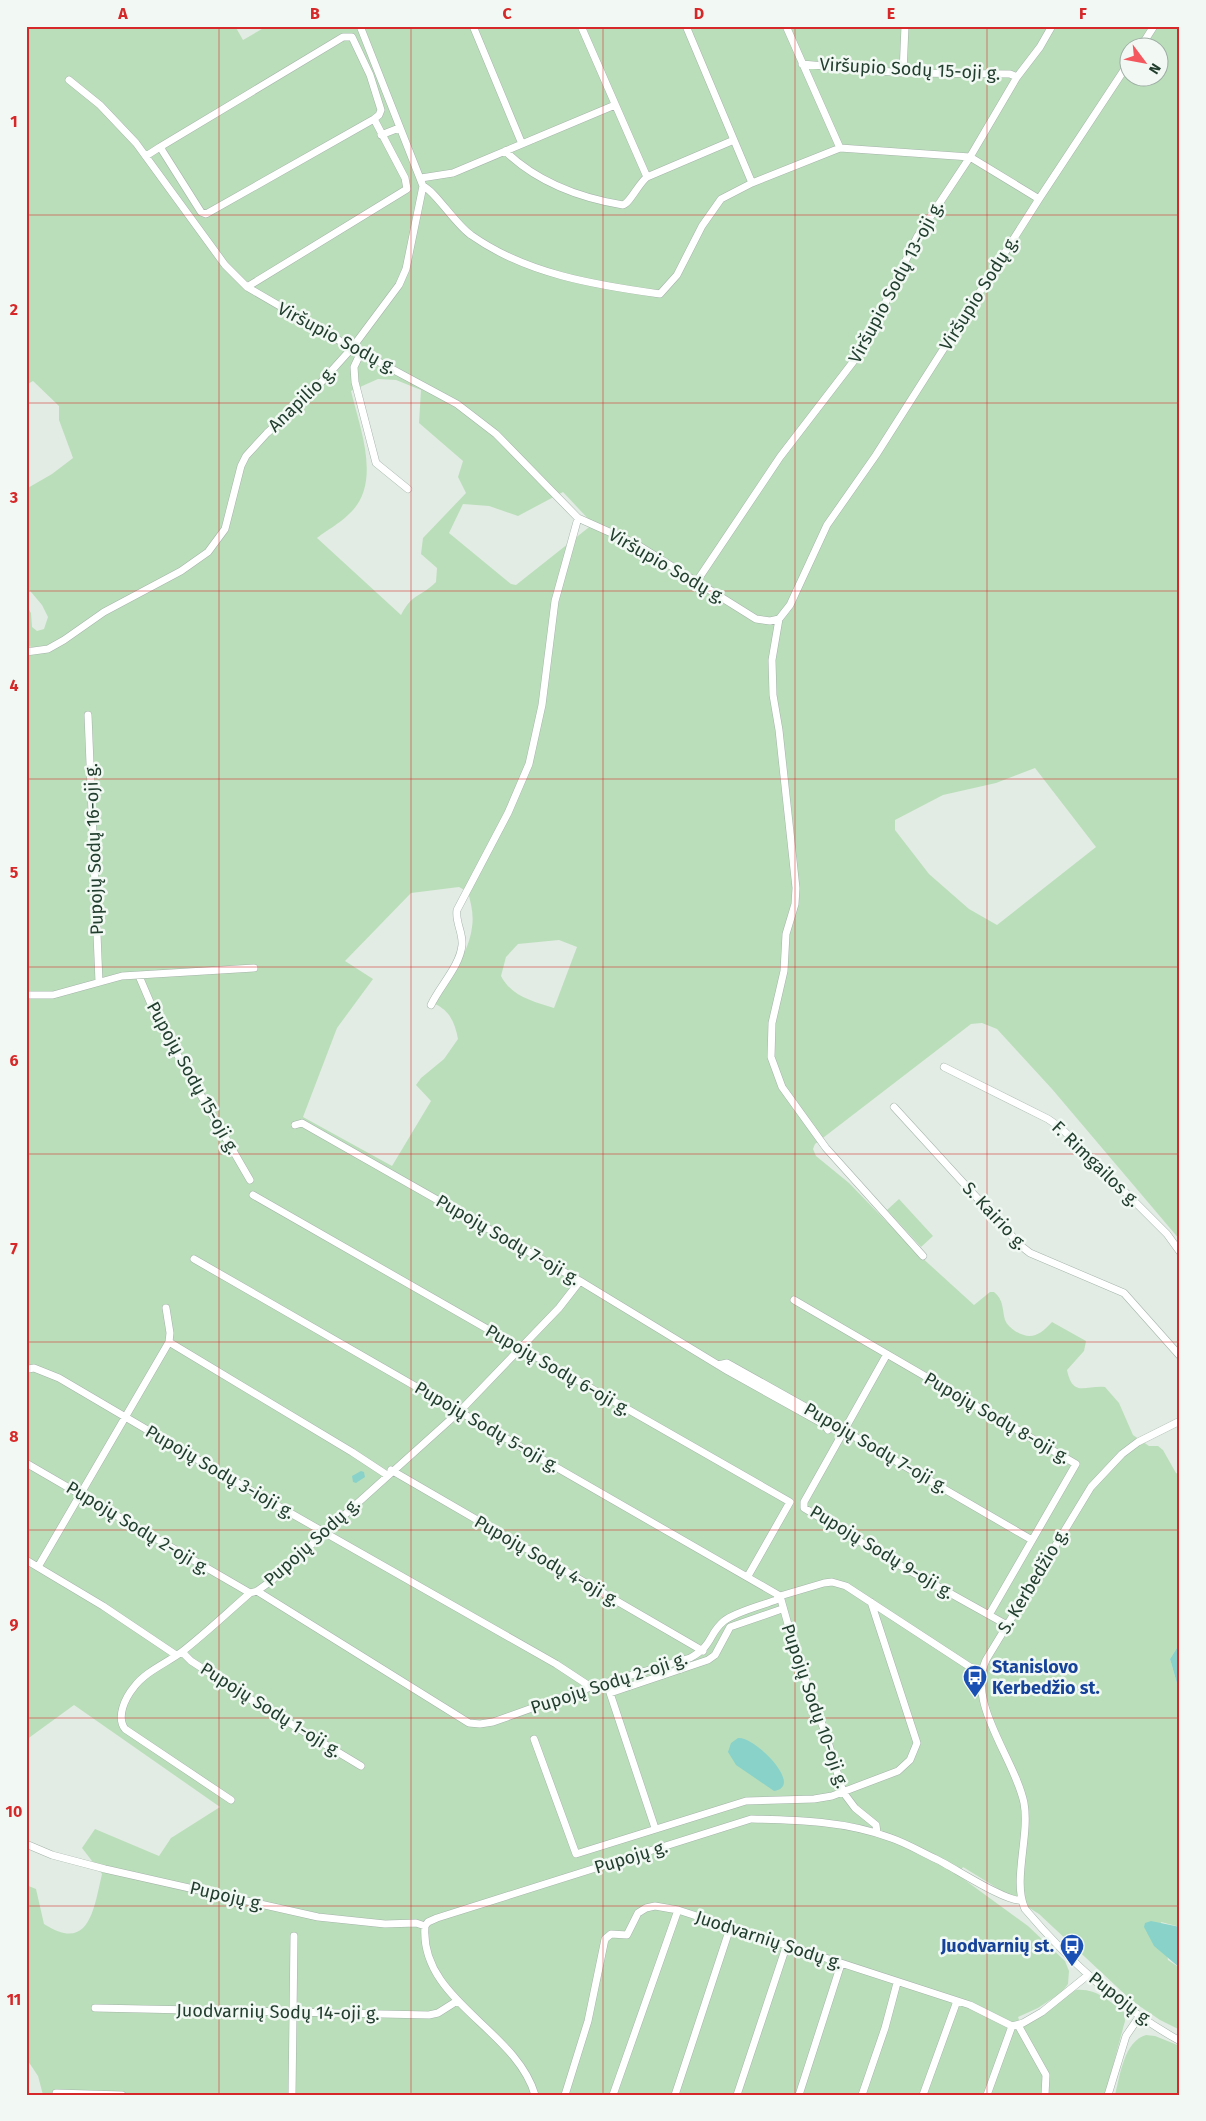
<svg xmlns="http://www.w3.org/2000/svg" width="1206" height="2121" font-family="'Fira Sans',sans-serif">
	<rect width="100%" height="100%" fill="#e2ece4"/>
	<path fill="#bbdeba" fill-rule="evenodd" d="M26,26H235L243,40L267,26H1180V1240L1052,1089L997,1029L982,1023L971,1024L815,1144L813,1149L816,1156L849,1183L919,1255L974,1305L990,1292H994C1004,1300 1002,1309 1005,1320C1007,1325 1011,1328 1015,1331C1031,1341 1040,1335 1052,1322L1086,1341L1084,1351L1067,1370C1073,1398 1085,1385 1105,1387L1119,1403L1133,1435L1149,1446H1158L1163,1450L1176,1473L1180,1475V1643L1170,1659L1180,1694V1927L1161,1922L1168,1960L1180,1968V2030L1160,2020L1132,2001L1039,1914L963,1867L958,1875L1028,1926L1065,1961L1069,1971L1068,1984L1062,1992L1038,2008L1018,2017L1021,2025L1076,1990C1096,1988 1109,2001 1124,2012L1125,2021L1105,2095H43L38,2076L26,2058V1885L36,1889L44,1924C90,1954 94,1907 102,1874L82,1848L95,1829L159,1856L171,1838L220,1807L74,1705L26,1740V656L32,647L26,646V605L31,613L32,627L37,631L44,629L48,617L42,605L26,586V489L52,474L73,458L59,420V406L33,381L26,385ZM1128,48H1158V78H1128ZM378,379L396,380L421,390L419,423L463,461L458,477L466,493L423,538L421,554L437,568L436,582C420,598 413,592 401,615L317,538C327,530 339,524 348,515C383,485 360,429 351,391ZM563,492L593,524L516,585L511,584L449,533L463,504L489,506L518,516ZM1035,768L1096,847L997,925L969,909L929,874L895,830V820L943,795L996,783ZM459,887L468,892C471,904 474,915 472,927C469,954 448,980 435,1004C450,1011 455,1023 458,1039L444,1059L421,1078L416,1085L431,1101L392,1166L303,1117L337,1028L373,979L345,961L411,893ZM559,940L577,947L554,1008C533,1001 512,997 501,976L506,957L518,944Z
		M899,1199L933,1236L921,1247L887,1210Z
		M1146,2035L1155,2036L1180,2046V2095H1115C1120,2076 1124,2041 1146,2035Z"/>
	<path fill="#89d2c9" d="M361,1471L364,1472L365,1477L356,1483L353,1482L352,1476Z
		M1180,1643V1694L1170,1659Z
		M738,1738C755,1736 805,1787 774,1791L736,1765L728,1752L731,1743Z
		M1151,1921L1180,1927V1968L1154,1946L1144,1927L1145,1923Z"/>
	<g fill="none" stroke-linecap="round" stroke-linejoin="round">
		<defs>
			<path id="street" d="M473,26L522,144
				M581,26L647,177
				M686,26L752,183
				M786,26L840,148
				M1140,48L1154,26
				M802,64L903,73L1010,74L1017,77
				M903,73L905,26
				M69,80L100,105L136,143L225,265L247,287L340,341L457,404L496,434L578,518L636,544L756,619L770,621L779,619L790,605L827,525L876,455L1039,199L1128,64
				M381,135L399,128
				M160,147L343,37H352L370,75L381,110L379,115L374,119L405,178L407,189L247,287
				M505,151C537,182 580,198 623,205C630,203 639,183 647,177L734,140
				M146,156L160,147L201,212L206,214L374,119
				M421,178L453,173L615,105
				M423,186C434,190 456,225 471,235C526,274 595,285 660,294L677,275L702,226L721,199L752,183L840,148L970,157L1039,199
				M361,352L354,367L355,382L376,463L408,489
				M697,581L780,457L863,349L917,237L970,157L1017,77L1040,47L1052,26
				M779,619L772,660L773,695L779,730L796,888L795,904L786,934L784,971L772,1023L771,1057L782,1087L826,1148L923,1256
				M26,652L48,649L64,640L104,612L181,571L208,552L225,529L241,466L246,456L267,433L307,398L352,348L399,285L406,269L423,186L360,26
				M88,715L99,982
				M139,976L159,1023L250,1180
				M26,995H53L122,976L254,968
				M431,1005C440,986 460,966 462,945C463,932 455,922 457,910L508,813L529,764L542,705L555,601L578,518
				M944,1067L1048,1119L1061,1128L1167,1234L1180,1252
				M894,1107L1021,1246L1030,1253L1124,1293L1180,1356
				M295,1125L302,1123L580,1281L728,1371L825,1425L828,1430
				M253,1195L790,1502L748,1576
				M194,1259L780,1596
				M794,1300L1076,1464L989,1615
				M169,1342L352,1452L387,1475
				M887,1354L804,1502V1508L894,1562L1007,1625
				M718,1365L727,1363L845,1429L858,1439L1032,1540
				M28,1369L34,1368L59,1378L241,1485L556,1664L591,1687
				M1180,1421L1138,1442L1122,1454L1091,1487L986,1660C966,1703 1015,1759 1024,1803C1030,1836 1012,1881 1025,1909C1069,1961 1120,2008 1180,2041
				M26,1463L250,1593
				M391,1470L703,1651
				M26,1560L103,1606L176,1655
				M38,1567L169,1342L170,1333L166,1308
				M257,1591L469,1723L480,1724L493,1722L591,1687L690,1658C714,1645 708,1634 724,1621C735,1612 763,1605 776,1600L780,1596L824,1583L832,1582L846,1586L970,1667L981,1670
				M780,1596L798,1660L826,1735L843,1792L855,1808L876,1825L877,1833
				M182,1652L191,1661L253,1701L361,1766
				M534,1739L576,1854L746,1801L814,1799L832,1796L898,1771L910,1760L917,1743L871,1602
				M231,1800L125,1729C116,1717 125,1698 134,1687C146,1671 167,1663 183,1651C206,1633 228,1612 250,1593L257,1591L271,1581L460,1411L559,1308L580,1281
				M655,1828L610,1693L708,1660L715,1655L730,1627L782,1609
				M26,1844L52,1855L105,1869L318,1917L385,1924L416,1923L425,1926L428,1922L437,1918L751,1819C797,1820 846,1821 891,1838C906,1843 921,1852 936,1859C953,1867 1007,1903 1021,1900
				M425,1926C419,2000 516,2029 535,2095
				M95,2008L429,2015L438,2013L457,2001
				M1018,2025L1046,2075L1045,2095
				M56,2093L122,2095
				M292,2095L294,1936
				M565,2095L588,2021L605,1939L611,1934L627,1935L638,1913L646,1908L655,1906L678,1910L970,2005L1012,2026L1023,2023L1042,2012L1088,1975
				M613,2095L678,1910
				M675,2095L730,1928
				M737,2095L786,1947
				M799,2095L841,1964
				M862,2095L885,2028L897,1983
				M923,2095L957,2001
				M987,2095L1012,2026
				M1108,2095L1126,2036L1139,2017"/>
		</defs>
		<use href="#street" stroke="#a4b4aa" stroke-width="8"/>
		<use href="#street" stroke="#fff" stroke-width="7"/>
	</g>
	<path fill="none" stroke="#d62828" stroke-width="1" stroke-opacity="0.55" d="M219,26V2095M411,26V2095M603,26V2095M795,26V2095M987,26V2095M26,215H1180M26,403H1180M26,591H1180M26,779H1180M26,967H1180M26,1154H1180M26,1342H1180M26,1530H1180M26,1718H1180M26,1906H1180"/>
	<defs>
		<symbol id="bus-pin" viewBox="-11 -11 22 30"><path d="M0 17L-7.5 6A9.5 9.5 0 1 1 7.5 6Z" fill="#1a4fb4" stroke="#f2f9f4"/><path d="M-5-6H5V4H4V6H2V4H-2V6H-4V4H-5ZM-3.5-4V0h7V-4ZM-3.5 1.2v1.5H-2V1.2ZM2 1.2v1.5H3.5V1.2Z" fill="#fff"/></symbol>
	</defs>
	<g fill-rule="evenodd">
		<use href="#bus-pin" x="961" y="1663" width="28" height="38"/>
		<use href="#bus-pin" x="1058" y="1932" width="28" height="38"/>
	</g>
	<g text-anchor="middle" stroke-width="5" stroke-linejoin="round" paint-order="stroke">
		<g font-size="18" fill="#213e2e" stroke="#f2f9f4">
			<text transform="translate(910 69) rotate(3)" y="6">Viršupio Sodų 15-oji g.</text>
			<text transform="translate(896 282) rotate(-62)" y="6">Viršupio Sodų 13-oji g.</text>
			<text transform="translate(979 293) rotate(-58)" y="6">Viršupio Sodų g.</text>
			<text transform="translate(337 338) rotate(28)" y="6">Viršupio Sodų g.</text>
			<text transform="translate(302 399) rotate(-44)" y="6">Anapilio g.</text>
			<text transform="translate(667 566) rotate(30)" y="6">Viršupio Sodų g.</text>
			<text transform="translate(94 849) rotate(-92)" y="6">Pupojų Sodų 16-oji g.</text>
			<text transform="translate(193 1078) rotate(61)" y="6">Pupojų Sodų 15-oji g.</text>
			<text transform="translate(1096 1164) rotate(44)" y="6">F. Rimgailos g.</text>
			<text transform="translate(995 1216) rotate(47)" y="6">S. Kairio g.</text>
			<text transform="translate(508 1240) rotate(30)" y="6">Pupojų Sodų 7-oji g.</text>
			<text transform="translate(558 1370) rotate(30)" y="6">Pupojų Sodų 6-oji g.</text>
			<text transform="translate(997 1418) rotate(30)" y="6">Pupojų Sodų 8-oji g.</text>
			<text transform="translate(487 1427) rotate(30)" y="6">Pupojų Sodų 5-oji g.</text>
			<text transform="translate(876 1448) rotate(30)" y="6">Pupojų Sodų 7-oji g.</text>
			<text transform="translate(220 1472) rotate(30)" y="6">Pupojų Sodų 3-ioji g.</text>
			<text transform="translate(138 1528) rotate(31)" y="6">Pupojų Sodų 2-oji g.</text>
			<text transform="translate(312 1542) rotate(-42)" y="6">Pupojų Sodų g.</text>
			<text transform="translate(882 1552) rotate(31)" y="6">Pupojų Sodų 9-oji g.</text>
			<text transform="translate(547 1561) rotate(30)" y="6">Pupojų Sodų 4-oji g.</text>
			<text transform="translate(1033 1581) rotate(-59)" y="6">S. Kerbedžio g.</text>
			<text transform="translate(609 1683) rotate(-18)" y="6">Pupojų Sodų 2-oji g.</text>
			<text transform="translate(815 1706) rotate(71)" y="6">Pupojų Sodų 10-oji g.</text>
			<text transform="translate(271 1710) rotate(32)" y="6">Pupojų Sodų 1-oji g.</text>
			<text transform="translate(631 1857) rotate(-17)" y="6">Pupojų g.</text>
			<text transform="translate(227 1896) rotate(13)" y="6">Pupojų g.</text>
			<text transform="translate(769 1940) rotate(18)" y="6">Juodvarnių Sodų g.</text>
			<text transform="translate(1121 1999) rotate(38)" y="6">Pupojų g.</text>
			<text transform="translate(278 2012) rotate(1)" y="6">Juodvarnių Sodų 14-oji g.</text>
		</g>
		<g font-size="18" font-weight="bold" fill="#164399" stroke="#f2f9f4" text-anchor="start">
			<text x="992" y="1673">Stanislovo<tspan x="992" dy="21">Kerbedžio st.</tspan></text>
			<text x="1054" y="1952" text-anchor="end">Juodvarnių st.</text>
		</g>
	</g>
	<rect width="1206" height="2121" fill="none" stroke="#f2f9f4" stroke-width="55"/>
	<g transform="translate(1144 62) rotate(122)"><circle r="24" fill="#f2f9f4" stroke="#9eaea5"/>
	<path d="M0-4L9 19L0 12L-9 19Z" fill="#f4585e"/>
	<text y="-8" font-size="14" font-weight="bold" text-anchor="middle" fill="#213e2e">N</text>
	</g>
	<rect x="28" y="28" width="1150" height="2066" fill="none" stroke="#d62828" stroke-width="2"/>
	<g font-size="16" text-anchor="middle" font-weight="bold" fill="#d62828">
		<text x="123" y="19">A</text>
		<text x="315" y="19">B</text>
		<text x="507" y="19">C</text>
		<text x="699" y="19">D</text>
		<text x="891" y="19">E</text>
		<text x="1083" y="19">F</text>
		<text x="14" y="127">1</text>
		<text x="14" y="315">2</text>
		<text x="14" y="503">3</text>
		<text x="14" y="691">4</text>
		<text x="14" y="878">5</text>
		<text x="14" y="1066">6</text>
		<text x="14" y="1254">7</text>
		<text x="14" y="1442">8</text>
		<text x="14" y="1630">9</text>
		<text x="14" y="1817">10</text>
		<text x="14" y="2005">11</text>
	</g>
</svg>
